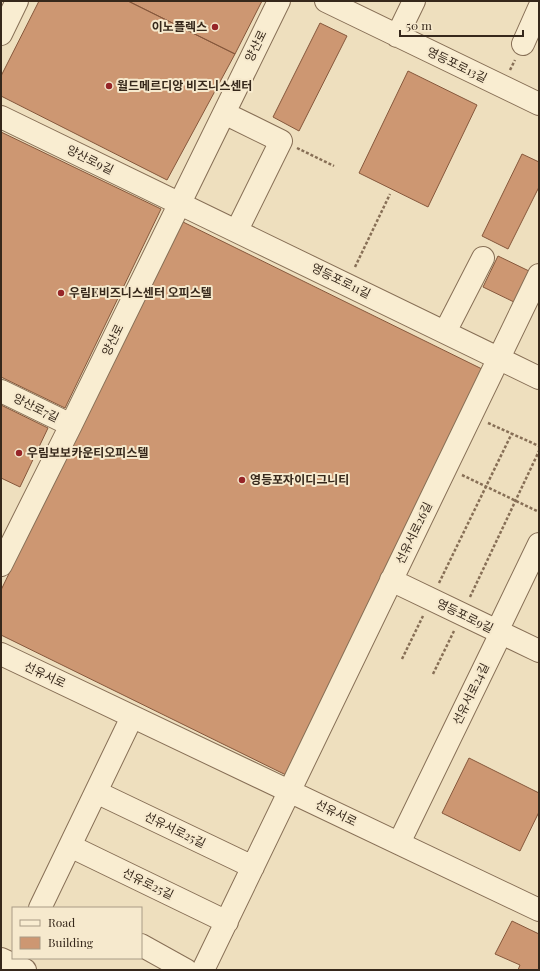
<svg xmlns="http://www.w3.org/2000/svg" width="540" height="971" font-family="'Playfair Display','Noto Sans KR',serif">
	<rect width="100%" height="100%" fill="#eedfbe"/>
	<path fill="#cd9772" stroke="#86583c" d="M39,1H128L235,54L167,180L1,96V76Z
		M128,1H262L235,54Z
		M320,23L347,36L299,131L273,117Z
		M408,71L477,105L428,207L359,173Z
		M1,132L161,209L65,408L1,377Z
		M522,154L539,162V187L508,249L482,236Z
		M181,221L484,370L286,775L1,635V590Z
		M498,256L529,271L514,302L483,287Z
		M1,405L48,428L20,487L1,478Z
		M469,758L539,793V812L520,851L442,813Z
		M512,921L539,934V970H518L520,965L495,954Z"/>
	<g fill="none" stroke-linecap="round" stroke-linejoin="round">
		<defs>
			<path id="minor" d="M326,1L539,104
				M1,34L17,1
				M397,36L414,1
				M523,44L539,8
				M224,113L281,141L237,230
				M1,117L539,378
				M445,332L483,258
				M1,391L71,425
				M1,565L71,425L279,1
				M391,580L539,651
				M1,654L539,910
				M96,792L253,867
				M399,843L501,633L500,625L539,544
				M70,846L227,922
				M40,908L132,717
				M141,945L186,970
				M1,959L25,970
				M203,970L539,275"/>
		</defs>
		<use href="#minor" stroke="#876f56" stroke-width="24"/>
		<path stroke="#876f56" stroke-width="2.5" stroke-dasharray="3 2" stroke-linecap="butt" d="M510,70L515,60
			M297,148L334,166
			M355,267L390,194
			M488,423L539,446
			M462,475L539,512
			M439,583L512,433
			M470,597L539,451
			M402,659L423,616
			M433,674L454,631"/>
		<use href="#minor" stroke="#f9edd1" stroke-width="22"/>
	</g>
	<g fill="#962528" stroke="#f6e9cd" stroke-width="1.5">
		<circle cx="215" cy="27" r="4"/>
		<circle cx="109" cy="86" r="4"/>
		<circle cx="61" cy="293" r="4"/>
		<circle cx="19" cy="453" r="4"/>
		<circle cx="242" cy="480" r="4"/>
	</g>
	<g text-anchor="middle" stroke-width="4" stroke-linejoin="round" paint-order="stroke">
		<g font-size="12" font-weight="bold" fill="#36281b" stroke="#f6e9cd" text-anchor="start">
			<text x="207" y="31" text-anchor="end">이노플렉스</text>
			<text x="117" y="90">월드메르디앙 비즈니스센터</text>
			<text x="69" y="297">우림E비즈니스센터 오피스텔</text>
			<text x="27" y="457">우림보보카운티오피스텔</text>
			<text x="250" y="484">영등포자이디그니티</text>
		</g>
		<g font-size="12" fill="#36281b" stroke="#f6e9cd">
			<text transform="translate(256 46) rotate(-64)" y="4">양산로</text>
			<text transform="translate(457 65) rotate(26)" y="4">영등포로13길</text>
			<text transform="translate(90 160) rotate(26)" y="4">양산로9길</text>
			<text transform="translate(341 281) rotate(26)" y="4">영등포로11길</text>
			<text transform="translate(113 340) rotate(-64)" y="4">양산로</text>
			<text transform="translate(36 408) rotate(26)" y="4">양산로7길</text>
			<text transform="translate(414 533) rotate(-64)" y="4">선유서로26길</text>
			<text transform="translate(465 616) rotate(26)" y="4">영등포로9길</text>
			<text transform="translate(45 675) rotate(25)" y="4">선유서로</text>
			<text transform="translate(471 694) rotate(-64)" y="4">선유서로24길</text>
			<text transform="translate(336 813) rotate(26)" y="4">선유서로</text>
			<text transform="translate(175 830) rotate(26)" y="4">선유서로25길</text>
			<text transform="translate(148 884) rotate(26)" y="4">선유로25길</text>
		</g>
	</g>
	<rect width="540" height="971" fill="none" stroke="#36281b" stroke-width="4"/>
	<rect x="12" y="907" width="130" height="52" fill="#f6e9cd" stroke="#a99c86"/>
	<rect x="20" y="920" width="20" height="6" fill="#f9edd1" stroke="#a99c86"/>
	<text x="48" y="927" font-size="12" fill="#36281b">Road</text>
	<rect x="20" y="937" width="20" height="12" fill="#cd9772" stroke="#a99c86"/>
	<text x="48" y="947" font-size="12" fill="#36281b">Building</text>
	<path d="M400 30v6h123v-6" fill="none" stroke="#36281b" stroke-width="2"/>
	<text x="406" y="30" font-size="12" fill="#36281b" stroke="#f6e9cd" stroke-width="3" paint-order="stroke">50 m</text>
</svg>
